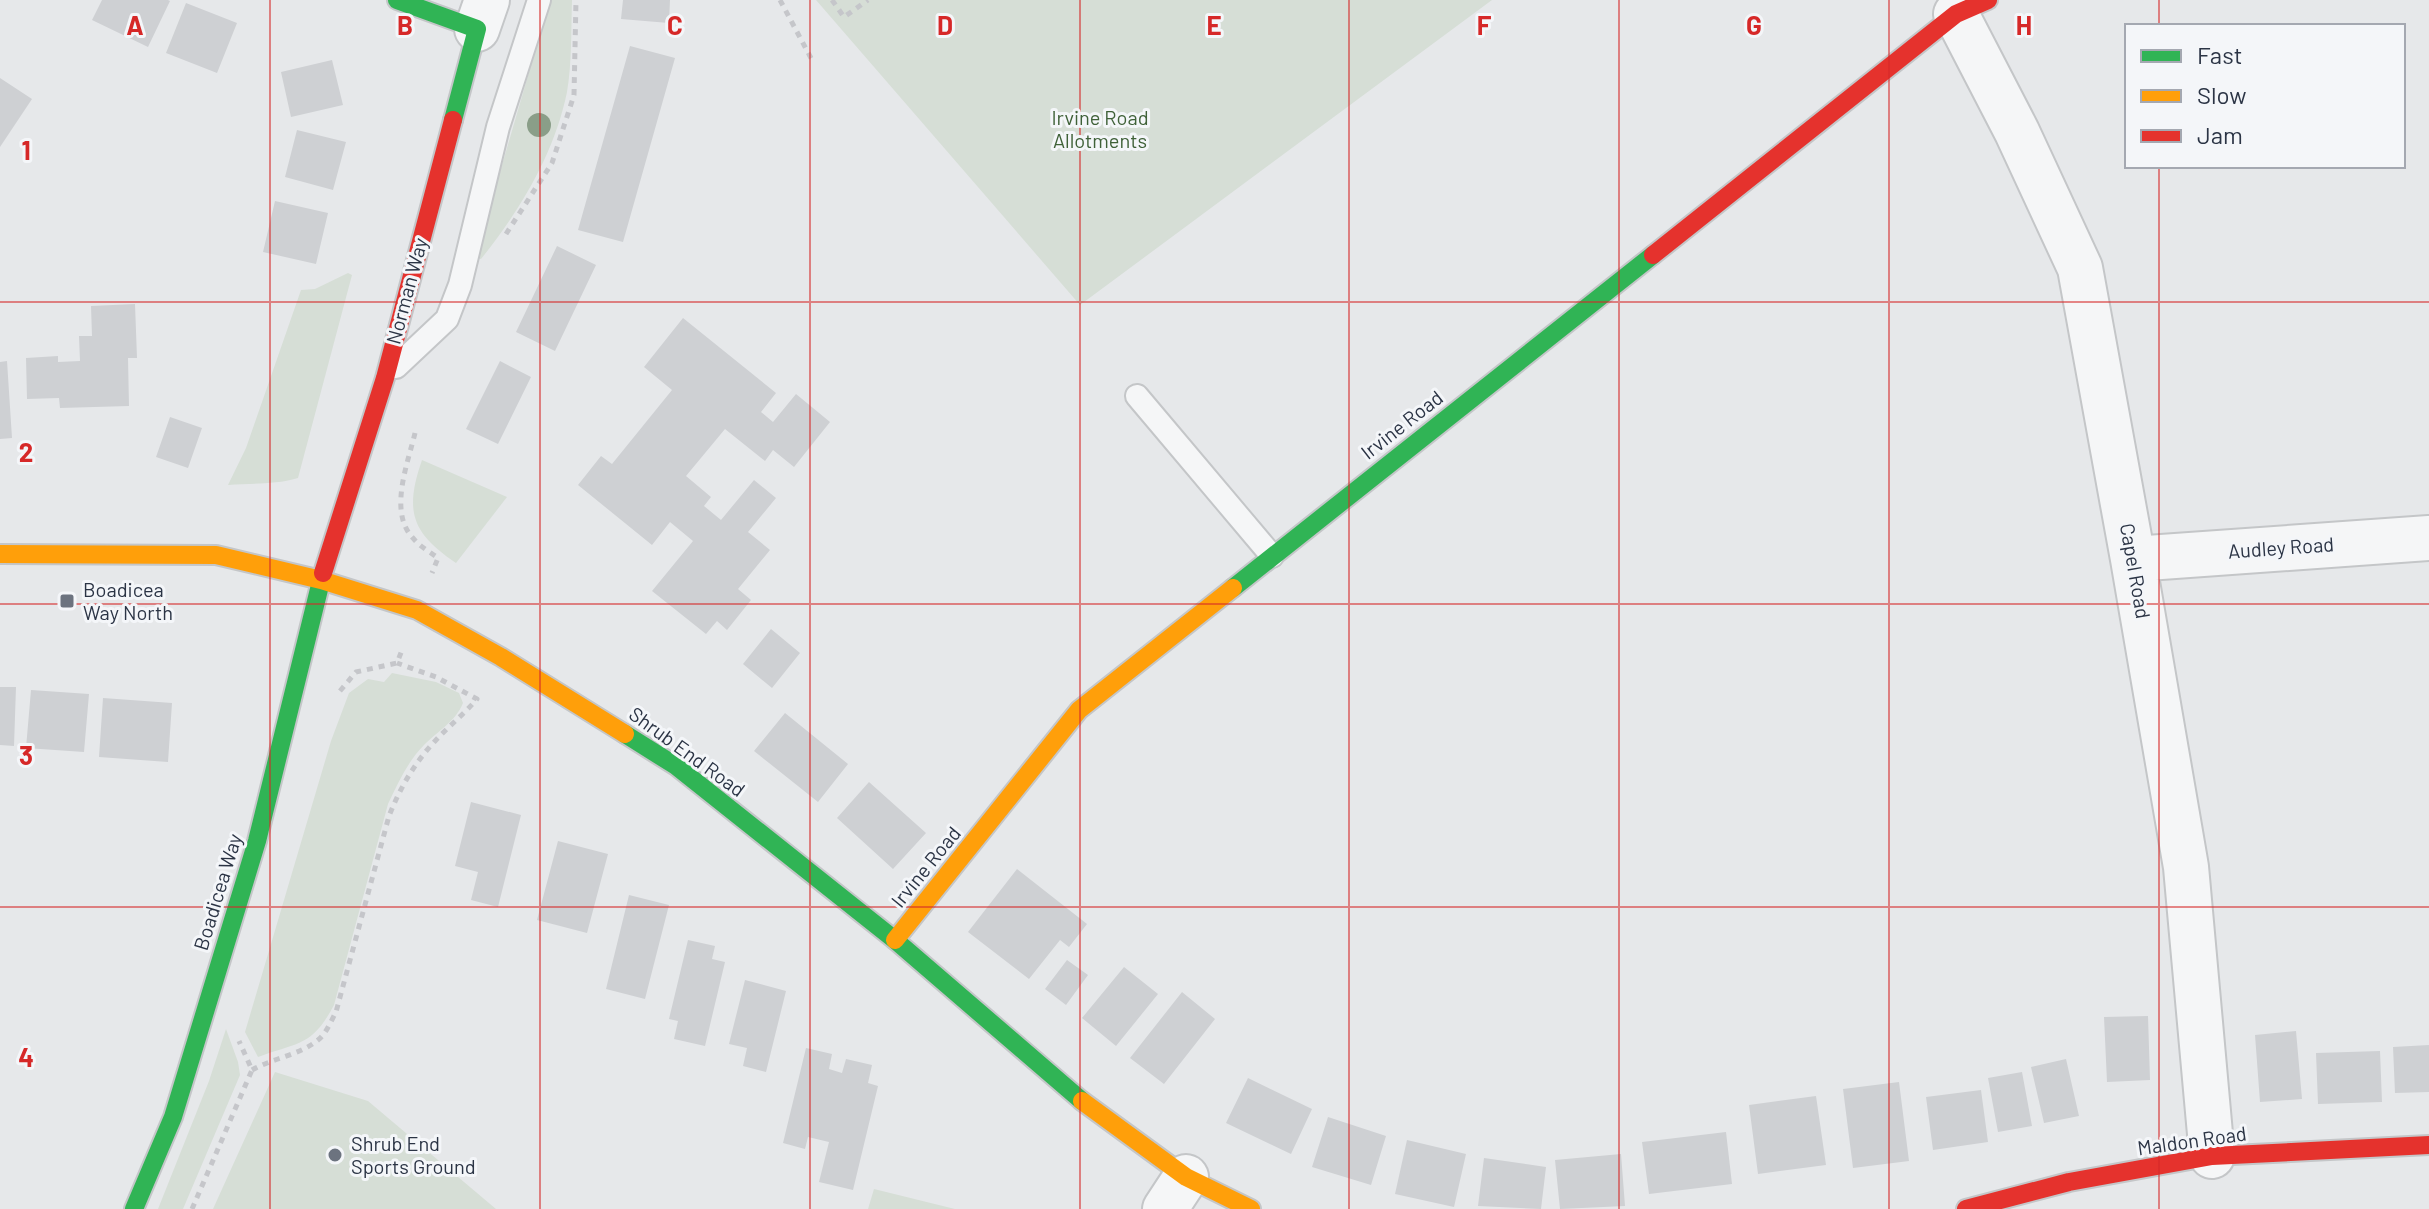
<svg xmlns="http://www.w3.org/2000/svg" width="2429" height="1209" font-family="Barlow,sans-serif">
	<rect width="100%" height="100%" fill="#e6e8ea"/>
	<path fill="#d6ded6" d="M550,0H572C571,30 572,62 567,92C554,155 520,210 481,259L475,258Z
		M816,0H1492L1080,305Z
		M348,273L352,275L298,478C274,485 252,483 228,485L246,448L301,290L315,289Z
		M422,460L507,497L456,563C412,533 404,512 422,460Z
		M392,673L436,682L459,693L463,703C456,721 438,731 424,745C408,761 398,783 388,804L334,1005C312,1047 298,1042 258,1057L245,1032L331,741L349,693L368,679L384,682Z
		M226,1029L238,1062L240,1075L183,1209H158L209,1081Z
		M275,1072L368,1101L496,1209H213Z
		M874,1189L955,1209H868Z"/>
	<path fill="#ced0d3" d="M102,0H168L170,1L148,47L92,20Z
		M623,0H670L669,23L621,19Z
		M186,3L237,23L217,73L166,53Z
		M630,46L675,58L623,242L578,230Z
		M332,60L343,105L291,117L281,72Z
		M0,78L32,99L0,147Z
		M297,130L346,142L333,190L285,177Z
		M275,201L328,213L316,264L263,252Z
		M557,246L596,265L555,351L516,332Z
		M135,304L137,358H128L129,406L60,408L59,398L27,399L26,358L58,356V362L80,361L79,336H92L91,306Z
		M683,318L776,393L761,412L773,422L796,394L830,422L794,467L773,450L765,461L725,429L686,476L711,497L704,506L721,520L754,480L776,498L748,532L770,550L738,589L751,600L727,630L717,621L706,634L652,591L693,541L670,522L652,545L578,485L601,456L612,464L672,390L644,367Z
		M7,361L12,438L0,439V362Z
		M500,361L531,377L498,444L466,429Z
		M170,417L202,428L188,468L156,457Z
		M771,629L800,653L772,688L743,664Z
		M0,687H16L14,746L0,745Z
		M31,690L89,694L84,752L26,748Z
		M103,698L172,703L168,762L99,757Z
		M785,713L848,764L818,802L754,751Z
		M869,782L926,833L893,869L837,818Z
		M471,802L521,815L498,907L471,900L478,872L455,866Z
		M558,841L608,854L587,933L537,920Z
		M1017,869L1087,924L1069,947L1060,940L1029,979L968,932Z
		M629,895L669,905L645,999L606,989Z
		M688,940L715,946L712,959L725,962L705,1046L674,1039L678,1021L669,1019Z
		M1067,960L1088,975L1066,1005L1045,989Z
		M1124,967L1158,994L1116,1046L1082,1018Z
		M745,980L786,991L766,1072L743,1066L747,1048L729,1044Z
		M1182,992L1215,1019L1164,1084L1130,1058Z
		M2148,1016L2150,1080L2107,1082L2104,1017Z
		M2296,1031L2302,1099L2260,1102L2255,1035Z
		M2429,1045V1092L2395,1093L2393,1047Z
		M806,1048L832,1054L829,1069L842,1073L846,1059L872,1065L868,1083L878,1086L853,1190L819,1182L829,1142L808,1137L805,1149L783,1143Z
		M2380,1051L2382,1102L2318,1104L2316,1053Z
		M2066,1059L2079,1116L2044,1123L2031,1067Z
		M2022,1072L2032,1126L1998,1132L1988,1078Z
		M1248,1078L1312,1109L1291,1154L1226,1123Z
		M1899,1082L1909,1161L1853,1168L1843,1089Z
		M1981,1090L1988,1142L1933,1150L1926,1097Z
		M1816,1096L1826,1165L1758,1174L1749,1105Z
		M1328,1117L1386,1136L1371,1185L1312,1167Z
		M1726,1132L1732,1184L1649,1194L1642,1142Z
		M1407,1140L1466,1154L1454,1207L1395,1194Z
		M1621,1154L1625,1206L1560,1209L1555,1160Z
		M1484,1158L1546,1167L1541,1209L1478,1206Z"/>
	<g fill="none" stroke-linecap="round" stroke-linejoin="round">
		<defs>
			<path id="lane" d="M396,367L447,319L460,285L498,127L539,0
				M1137,396L1272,556"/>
			<path id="street" d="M1956,14L2017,132L2080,268L2133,559L2186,867L2212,1156
				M477,29L487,0
				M2133,559L2429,538
				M1165,1209L1186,1177"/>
			<path id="fast" d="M397,0L477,29L453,120
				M1233,588L1653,255
				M625,734L676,766L895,940L1082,1101
				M134,1209L173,1117L257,841L323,573"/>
			<path id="slow" d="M0,554L216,555L321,580L417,610L501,657L625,734
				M895,940L1079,710L1233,588
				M1082,1101L1186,1177L1251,1209"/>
			<path id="jam" d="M1653,255L1956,14L1988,0
				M323,573L385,378L453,120
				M1966,1209L2069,1182L2212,1156L2429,1145"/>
		</defs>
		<use href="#lane" stroke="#c4c6c8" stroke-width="26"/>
		<use href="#street" stroke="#c4c6c8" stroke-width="48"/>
		<use href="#fast" stroke="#c4c6c8" stroke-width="22"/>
		<use href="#slow" stroke="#c4c6c8" stroke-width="22"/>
		<use href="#jam" stroke="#c4c6c8" stroke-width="22"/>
		<path stroke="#c5c6ca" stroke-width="5" stroke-dasharray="6 6" stroke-linecap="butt" d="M780,0L812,60
			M832,0L844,17L868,0
			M506,234L552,163L574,95L576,0
			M415,433C408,463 388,512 413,538C419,546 430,552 438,558L432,573
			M340,691L356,672L397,663L402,650
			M252,1070C273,1058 300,1055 318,1040C326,1034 331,1021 336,1012L389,816C400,788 415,762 436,740C449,726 464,714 477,699L436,677L397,663
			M192,1209L252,1070L239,1041"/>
		<use href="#lane" stroke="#f5f6f7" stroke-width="22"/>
		<use href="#street" stroke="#f5f6f7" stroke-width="44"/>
		<use href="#fast" stroke="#30b455" stroke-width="18"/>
		<use href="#slow" stroke="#ff9f0a" stroke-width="18"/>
		<use href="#jam" stroke="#e5322d" stroke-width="18"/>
	</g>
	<circle fill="#8a9e88" cx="539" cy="125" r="12"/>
	<path fill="none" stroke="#d62828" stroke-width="2" stroke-opacity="0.55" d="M270,0V1209M540,0V1209M810,0V1209M1080,0V1209M1349,0V1209M1619,0V1209M1889,0V1209M2159,0V26M2159,166V1209M0,302H2429M0,604H2429M0,907H2429"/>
	<g fill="#6c737f" stroke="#f4f6f9" stroke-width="3">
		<rect x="59" y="593" width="16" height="16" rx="4"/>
		<circle cx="335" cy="1155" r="8"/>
	</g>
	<g text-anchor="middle" stroke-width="6" stroke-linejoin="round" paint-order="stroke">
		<g font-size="20" fill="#3f6138" stroke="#f4f6f9">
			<text x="1100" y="125">Irvine Road<tspan x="1100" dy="23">Allotments</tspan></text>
		</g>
		<g font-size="20" fill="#2b3445" stroke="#f4f6f9">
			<text transform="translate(407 291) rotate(-75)" y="7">Norman Way</text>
			<text transform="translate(1402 425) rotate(-38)" y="7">Irvine Road</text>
			<text transform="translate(2281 548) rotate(-4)" y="7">Audley Road</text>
			<text transform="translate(2135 571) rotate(80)" y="7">Capel Road</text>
			<text transform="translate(687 752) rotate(36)" y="7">Shrub End Road</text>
			<text transform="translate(926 867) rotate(-51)" y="7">Irvine Road</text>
			<text transform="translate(218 892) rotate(-73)" y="7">Boadicea Way</text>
			<text transform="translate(2192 1141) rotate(-8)" y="7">Maldon Road</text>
		</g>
		<g font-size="20" fill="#2b3445" stroke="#f4f6f9" text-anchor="start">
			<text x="83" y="597">Boadicea<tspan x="83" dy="23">Way North</tspan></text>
			<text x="351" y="1151">Shrub End<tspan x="351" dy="23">Sports Ground</tspan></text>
		</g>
	</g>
	<g font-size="26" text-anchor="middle" font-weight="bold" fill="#d62828" stroke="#f4f6f9" stroke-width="6" stroke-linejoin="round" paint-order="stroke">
		<text x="135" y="35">A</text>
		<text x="405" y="35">B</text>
		<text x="675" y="35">C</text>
		<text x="945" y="35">D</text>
		<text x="1214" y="35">E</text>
		<text x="1484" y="35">F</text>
		<text x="1754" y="35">G</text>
		<text x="2024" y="35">H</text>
		<text x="26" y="160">1</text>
		<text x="26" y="462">2</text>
		<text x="26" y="765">3</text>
		<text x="26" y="1067">4</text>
	</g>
	<rect x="2125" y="24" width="280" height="144" fill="#f4f6f9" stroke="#a4a8b1" stroke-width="2"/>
	<rect x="2141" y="50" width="40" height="12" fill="#30b455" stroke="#a4a8b1" stroke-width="2"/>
	<text x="2197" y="64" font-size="24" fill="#2b3445">Fast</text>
	<rect x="2141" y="90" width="40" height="12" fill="#ff9f0a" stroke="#a4a8b1" stroke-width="2"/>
	<text x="2197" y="104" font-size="24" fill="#2b3445">Slow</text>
	<rect x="2141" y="130" width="40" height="12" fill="#e5322d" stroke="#a4a8b1" stroke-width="2"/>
	<text x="2197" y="144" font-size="24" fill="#2b3445">Jam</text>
</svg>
